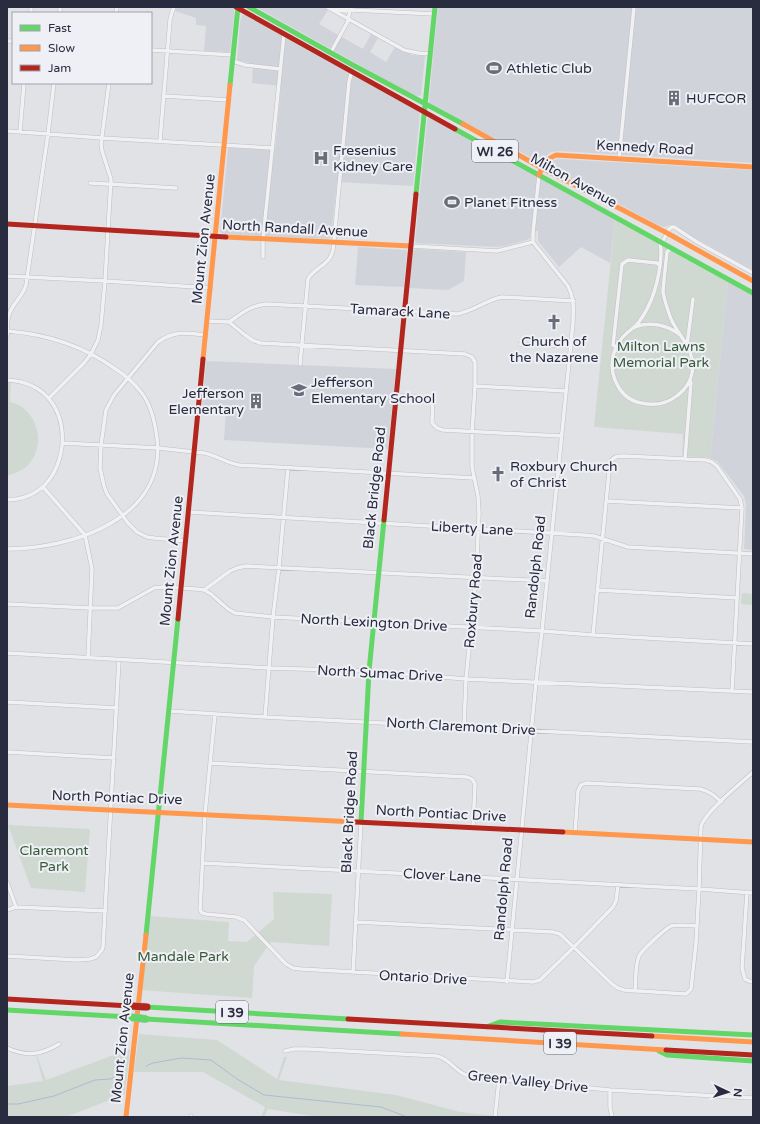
<svg xmlns="http://www.w3.org/2000/svg" width="760" height="1124" font-family="'Varela Round',sans-serif">
	<rect width="100%" height="100%" fill="#e1e2e6"/>
	<path fill="#d1d3db" d="M177,7H232L234,8V16L230,52L204,51L206,26L196,25V18L175,11Z
		M256,7H323L328,10L319,24L363,49L371,34L378,38L370,52L386,62L395,47L412,55L425,56L421,95L419,96L413,95Z
		M438,7H753V163L560,151L551,152L546,156L542,161L539,162L429,103V100Z
		M242,15H246L420,112L413,186L337,182L331,237L329,239L240,235L224,234L220,232L228,149L230,148L275,150L281,86L252,83L253,64L237,60L240,23Z
		M428,118H430L615,219L610,263L581,247L559,267L538,241V231H532L530,238L527,240L505,246L497,247L416,243L415,241L427,121Z
		M559,159L753,170V270L690,235L676,225H671L664,227L660,226L551,168L550,164L551,162L554,160Z
		M358,247L406,250L407,252L404,287L355,285Z
		M417,249L466,252L464,281L448,290L409,288L412,253L414,250Z
		M728,281L753,295V550L744,549L746,505L744,496L717,461L710,458Z
		M206,361L396,369L388,449L224,440L226,411L202,410Z"/>
	<path fill="#cfd9d2" d="M615,219L728,281L710,458L682,456L683,434L594,427Z
		M7,380H11L10,402C37,408 47,443 29,464C23,471 15,473 7,476V480Z
		M742,593L753,594V605L741,604Z
		M8,825L90,829L85,892L31,888Z
		M273,892L332,894L329,946L271,942L254,966L252,998L140,990L149,916L229,922L228,941L247,942L274,919Z
		M139,1034L217,1040L277,1079L284,1057H287L279,1080L396,1095L460,1112L503,1117H318L268,1109L264,1117H261L265,1107L203,1072H134Z
		M130,1049L125,1094L66,1117H7V1086L43,1081L36,1056H37L46,1080Z"/>
	<g fill="none" stroke-linecap="round" stroke-linejoin="round">
		<path stroke="#b0b9d1" stroke-width="1" d="M146,1066L153,1063L181,1058L211,1060L237,1079L264,1095L381,1107L407,1117
			M7,1104H18L54,1096L95,1080L110,1079L120,1075"/>
		<defs>
			<path id="street" d="M327,7L404,50L418,53L430,54
				M332,9L434,14
				M31,13V7
				M60,13V7
				M116,13L117,7
				M7,41H13
				M151,50L233,55
				M331,52L347,23L351,7
				M233,61L245,65L280,69
				M164,96L229,100
				M7,131L102,138L272,148
				M20,132L24,83
				M160,141L170,20L172,12L174,7
				M619,159L634,7
				M90,183L176,188
				M662,243L669,229L672,227H674L697,242L753,273
				M411,246L497,251L533,242
				M671,248L667,252C666,261 665,270 664,280C664,283 663,288 663,292C664,298 669,315 672,321C681,339 696,351 692,373C690,383 686,389 678,395C667,404 654,406 641,403C627,400 620,392 615,380C608,363 614,344 627,333C629,331 632,329 634,327C650,321 668,325 680,335
				M263,257V239L284,34
				M7,276L105,281L211,288
				M208,321L229,322L245,335L252,340L260,343L465,354L472,357L475,362V386L472,432V467L478,496L479,514L476,578L466,679L464,726
				M229,322C242,313 250,306 266,304L457,314C474,311 486,300 502,297L574,301
				M634,328C650,310 657,289 660,265C661,257 662,251 660,243
				M7,331C47,334 84,346 117,370C126,376 134,383 141,392C151,404 155,423 157,438C167,519 71,549 7,549
				M7,337C8,329 6,320 10,312C14,302 23,296 26,285L48,134L54,83
				M520,344L570,346
				M687,345L693,299
				M616,347L613,345L622,264L628,260L657,263L660,266
				M300,364L308,279C315,267 330,265 333,250L349,82L352,70
				M7,380C45,382 65,409 62,446C58,477 40,499 7,500
				M475,386L566,391
				M396,395C405,396 429,395 432,404C433,409 432,417 432,423L437,428L443,430L562,436
				M49,398L84,363L91,354L98,340L101,325L105,281L111,179L102,151L101,144L109,83
				M62,443L158,448L204,453C216,455 226,463 239,465L474,478
				M685,459L691,382
				M43,487L85,535L92,569L88,658
				M606,501L742,508
				M189,512L583,535L594,536L628,547L753,554
				M186,541L154,538L147,537L137,532L128,523L107,494L104,486L100,468L101,445L106,410L114,395L158,342C174,330 188,333 206,335
				M204,590L230,571L237,568L246,566L547,581
				M597,590L737,598
				M7,604L90,608H118L154,588L163,587L196,589L204,590L211,594L228,609L235,613L273,617L542,631L593,635L753,644
				M593,635L610,462C614,456 618,456 624,456L706,460L712,462L717,466L740,499L742,508L732,691
				M7,653L269,668L369,671L466,679L753,692
				M7,702L117,708
				M169,711L265,717L753,742
				M215,714L205,814L200,910L202,913L206,914L236,917L244,920L286,964L293,968L301,969L533,982L540,980L574,947L613,907L616,901L618,885
				M265,717L273,617L279,567L288,468
				M7,752L114,758
				M210,763L467,777L472,779L475,784L473,827
				M575,833L578,791L581,785L586,783L700,789C709,791 714,795 721,802
				M203,863L699,889L753,893
				M7,882L16,907
				M747,892L742,968L745,979L749,981L753,982
				M7,910L16,907L106,911
				M356,922L553,932L560,934L612,984L618,988L624,990L686,994L691,989L696,943L699,889L701,826C707,810 739,785 753,772
				M7,956L77,960L90,959L96,957L102,950L103,947L119,660
				M353,973L361,822
				M507,982L536,682L542,631L573,323C573,309 575,300 568,286L533,242V233L539,175
				M635,991C636,981 635,965 639,956C642,950 665,929 671,926C679,924 689,926 697,926
				M7,1048C27,1057 41,1055 59,1044
				M285,1051L294,1049H308L437,1056C451,1059 457,1075 473,1077L610,1090L753,1098
				M610,1090V1107L612,1117
				M191,1117V1116
				M495,1117L499,1080"/>
		</defs>
		<use href="#street" stroke="#bebfc3" stroke-width="4.5"/>
		<use href="#street" stroke="#f1f1f3" stroke-width="3.5"/>
		<path stroke="#63d668" stroke-width="5" d="M249,7L351,64L463,124
			M230,85L238,7
			M455,129L753,293
			M416,194L435,7
			M361,822L369,671L384,520
			M146,935L178,619
			M147,1007L348,1019
			M7,1010L129,1017
			M146,1019L402,1034
			M489,1026L500,1022L753,1035
			M659,1051L667,1055L753,1061"/>
		<path stroke="#ff974d" stroke-width="5" d="M463,124L542,168L667,233L753,281
			M539,175C543,165 546,159 556,155L753,167
			M226,237L411,246
			M203,359L230,85
			M7,805L356,822
			M563,832L753,842
			M402,1034L666,1050
			M652,1036L753,1042
			M126,1117L146,935"/>
		<path stroke="#b3261e" stroke-width="5" d="M236,7L455,129
			M7,224L226,237
			M384,520L416,194
			M178,619L203,359
			M356,822L563,832
			M7,999L130,1006
			M348,1019L652,1036
			M666,1050L753,1055"/>
		<defs>
			<path id="fast-bridge" d="M129,1017L146,1019"/>
			<path id="jam-bridge" d="M130,1006L147,1007"/>
		</defs>
		<use href="#fast-bridge" stroke="#b4b5bb" stroke-width="8" stroke-linecap="butt"/>
		<use href="#jam-bridge" stroke="#b4b5bb" stroke-width="8" stroke-linecap="butt"/>
		<use href="#fast-bridge" stroke="#63d668" stroke-width="7"/>
		<use href="#jam-bridge" stroke="#b3261e" stroke-width="7"/>
	</g>
	<defs>
		<symbol id="stadium-bare" viewBox="-9 -9 18 18"><path d="M0-5a6.5 5 0 1 0 0 10a6.5 5 0 1 0 0-10ZM-3.5-1.8h7v3.6h-7Z" fill="#696c79" stroke="#eff0f6" stroke-width="2.5" paint-order="stroke"/></symbol>
		<symbol id="building-bare" viewBox="-9 -9 18 18"><path d="M-4-6H4V6H1V3H-1V6H-4ZM-2.5-4.3h1.7v1.8h-1.7ZM.8-4.3h1.7v1.8H.8ZM-2.5-1h1.7V.8h-1.7ZM.8-1h1.7V.8H.8Z" fill="#696c79" stroke="#eff0f6" stroke-width="2.5" paint-order="stroke"/></symbol>
		<symbol id="hospital-bare" viewBox="-9 -9 18 18"><path d="M-5-5h3v3.5h4V-5h3V5h-3V1.5h-4V5h-3Z" fill="#696c79" stroke="#eff0f6" stroke-width="2.5" paint-order="stroke"/></symbol>
		<symbol id="church-bare" viewBox="-9 -9 18 18"><path d="M-1.2-6h2.4v3.5h3.3v2.4h-3.3V6h-2.4V-.1h-3.3v-2.4h3.3Z" fill="#696c79" stroke="#eff0f6" stroke-width="2.5" paint-order="stroke"/></symbol>
		<symbol id="school-bare" viewBox="-9 -9 18 18"><path d="M0-5L7-2L0 1L-7-2ZM-4 1L0 2.5L4 1V4Q0 6-4 4Z" fill="#696c79" stroke="#eff0f6" stroke-width="2.5" paint-order="stroke"/></symbol>
	</defs>
	<g fill-rule="evenodd">
		<use href="#stadium-bare" x="483" y="57" width="22" height="22"/>
		<use href="#building-bare" x="663" y="87" width="22" height="22"/>
		<use href="#hospital-bare" x="310" y="147" width="22" height="22"/>
		<use href="#stadium-bare" x="441" y="191" width="22" height="22"/>
		<use href="#church-bare" x="543" y="311" width="22" height="22"/>
		<use href="#school-bare" x="288" y="379" width="22" height="22"/>
		<use href="#building-bare" x="245" y="390" width="22" height="22"/>
		<use href="#church-bare" x="487" y="463" width="22" height="22"/>
	</g>
	<g text-anchor="middle" stroke-width="4" stroke-linejoin="round" paint-order="stroke">
		<g fill="#eff0f6" stroke="#646776" stroke-width="1">
			<rect x="472" y="140" width="46" height="22" rx="3"/>
			<rect x="216" y="1001" width="32" height="22" rx="3"/>
			<rect x="544" y="1032" width="32" height="22" rx="3"/>
		</g>
		<g font-size="13" font-weight="bold" fill="#292c3f">
			<text x="495" y="156">WI 26</text>
			<text x="232" y="1017">I 39</text>
			<text x="560" y="1048">I 39</text>
		</g>
		<g font-size="14" fill="#292c3f" stroke="#eff0f6" text-anchor="start">
			<text x="506" y="73">Athletic Club</text>
			<text x="686" y="103">HUFCOR</text>
			<text x="333" y="155">Fresenius<tspan x="333" dy="16">Kidney Care</tspan></text>
			<text x="464" y="207">Planet Fitness</text>
			<text x="554" y="346" text-anchor="middle">Church of<tspan x="554" dy="16">the Nazarene</tspan></text>
			<text x="311" y="387">Jefferson<tspan x="311" dy="16">Elementary School</tspan></text>
			<text x="244" y="398" text-anchor="end">Jefferson<tspan x="244" dy="16">Elementary</tspan></text>
			<text x="510" y="471">Roxbury Church<tspan x="510" dy="16">of Christ</tspan></text>
		</g>
		<g font-size="14" fill="#292c3f" stroke="#eff0f6">
			<text transform="translate(645 147) rotate(3)" y="5">Kennedy Road</text>
			<text transform="translate(574 180) rotate(29)" y="5">Milton Avenue</text>
			<text transform="translate(295 228) rotate(3)" y="5">North Randall Avenue</text>
			<text transform="translate(203 239) rotate(-84)" y="5">Mount Zion Avenue</text>
			<text transform="translate(400 311) rotate(3)" y="5">Tamarack Lane</text>
			<text transform="translate(374 488) rotate(-84)" y="5">Black Bridge Road</text>
			<text transform="translate(472 528) rotate(3)" y="5">Liberty Lane</text>
			<text transform="translate(171 561) rotate(-84)" y="5">Mount Zion Avenue</text>
			<text transform="translate(535 567) rotate(-84)" y="5">Randolph Road</text>
			<text transform="translate(473 601) rotate(-85)" y="5">Roxbury Road</text>
			<text transform="translate(374 622) rotate(3)" y="5">North Lexington Drive</text>
			<text transform="translate(380 673) rotate(3)" y="5">North Sumac Drive</text>
			<text transform="translate(461 726) rotate(3)" y="5">North Claremont Drive</text>
			<text transform="translate(117 797) rotate(2)" y="5">North Pontiac Drive</text>
			<text transform="translate(349 812) rotate(-87)" y="5">Black Bridge Road</text>
			<text transform="translate(441 813) rotate(3)" y="5">North Pontiac Drive</text>
			<text transform="translate(442 875) rotate(3)" y="5">Clover Lane</text>
			<text transform="translate(503 889) rotate(-85)" y="5">Randolph Road</text>
			<text transform="translate(423 977) rotate(3)" y="5">Ontario Drive</text>
			<text transform="translate(122 1038) rotate(-84)" y="5">Mount Zion Avenue</text>
			<text transform="translate(528 1081) rotate(6)" y="5">Green Valley Drive</text>
		</g>
		<g font-size="14" fill="#365a37" stroke="#eff0f6">
			<text x="661" y="351">Milton Lawns<tspan x="661" dy="16">Memorial Park</tspan></text>
			<text x="54" y="855">Claremont<tspan x="54" dy="16">Park</tspan></text>
			<text x="183" y="961">Mandale Park</text>
		</g>
	</g>
	<rect width="760" height="1124" fill="none" stroke="#292c3f" stroke-width="16"/>
	<rect x="12" y="12" width="140" height="72" fill="#eff0f6" stroke="#a0a2ad"/>
	<rect x="20" y="25" width="20" height="6" fill="#63d668" stroke="#a0a2ad"/>
	<text x="48" y="32" font-size="12" fill="#292c3f">Fast</text>
	<rect x="20" y="45" width="20" height="6" fill="#ff974d" stroke="#a0a2ad"/>
	<text x="48" y="52" font-size="12" fill="#292c3f">Slow</text>
	<rect x="20" y="65" width="20" height="6" fill="#b3261e" stroke="#a0a2ad"/>
	<text x="48" y="72" font-size="12" fill="#292c3f">Jam</text>
	<g transform="translate(728 1092) rotate(94)" stroke="#eff0f6" stroke-width="3" paint-order="stroke">
	<path d="M0-3L7 15L0 10L-7 15Z" fill="#292c3f"/>
	<text y="-6" font-size="11" font-weight="bold" text-anchor="middle" fill="#292c3f">N</text>
	</g>
</svg>
